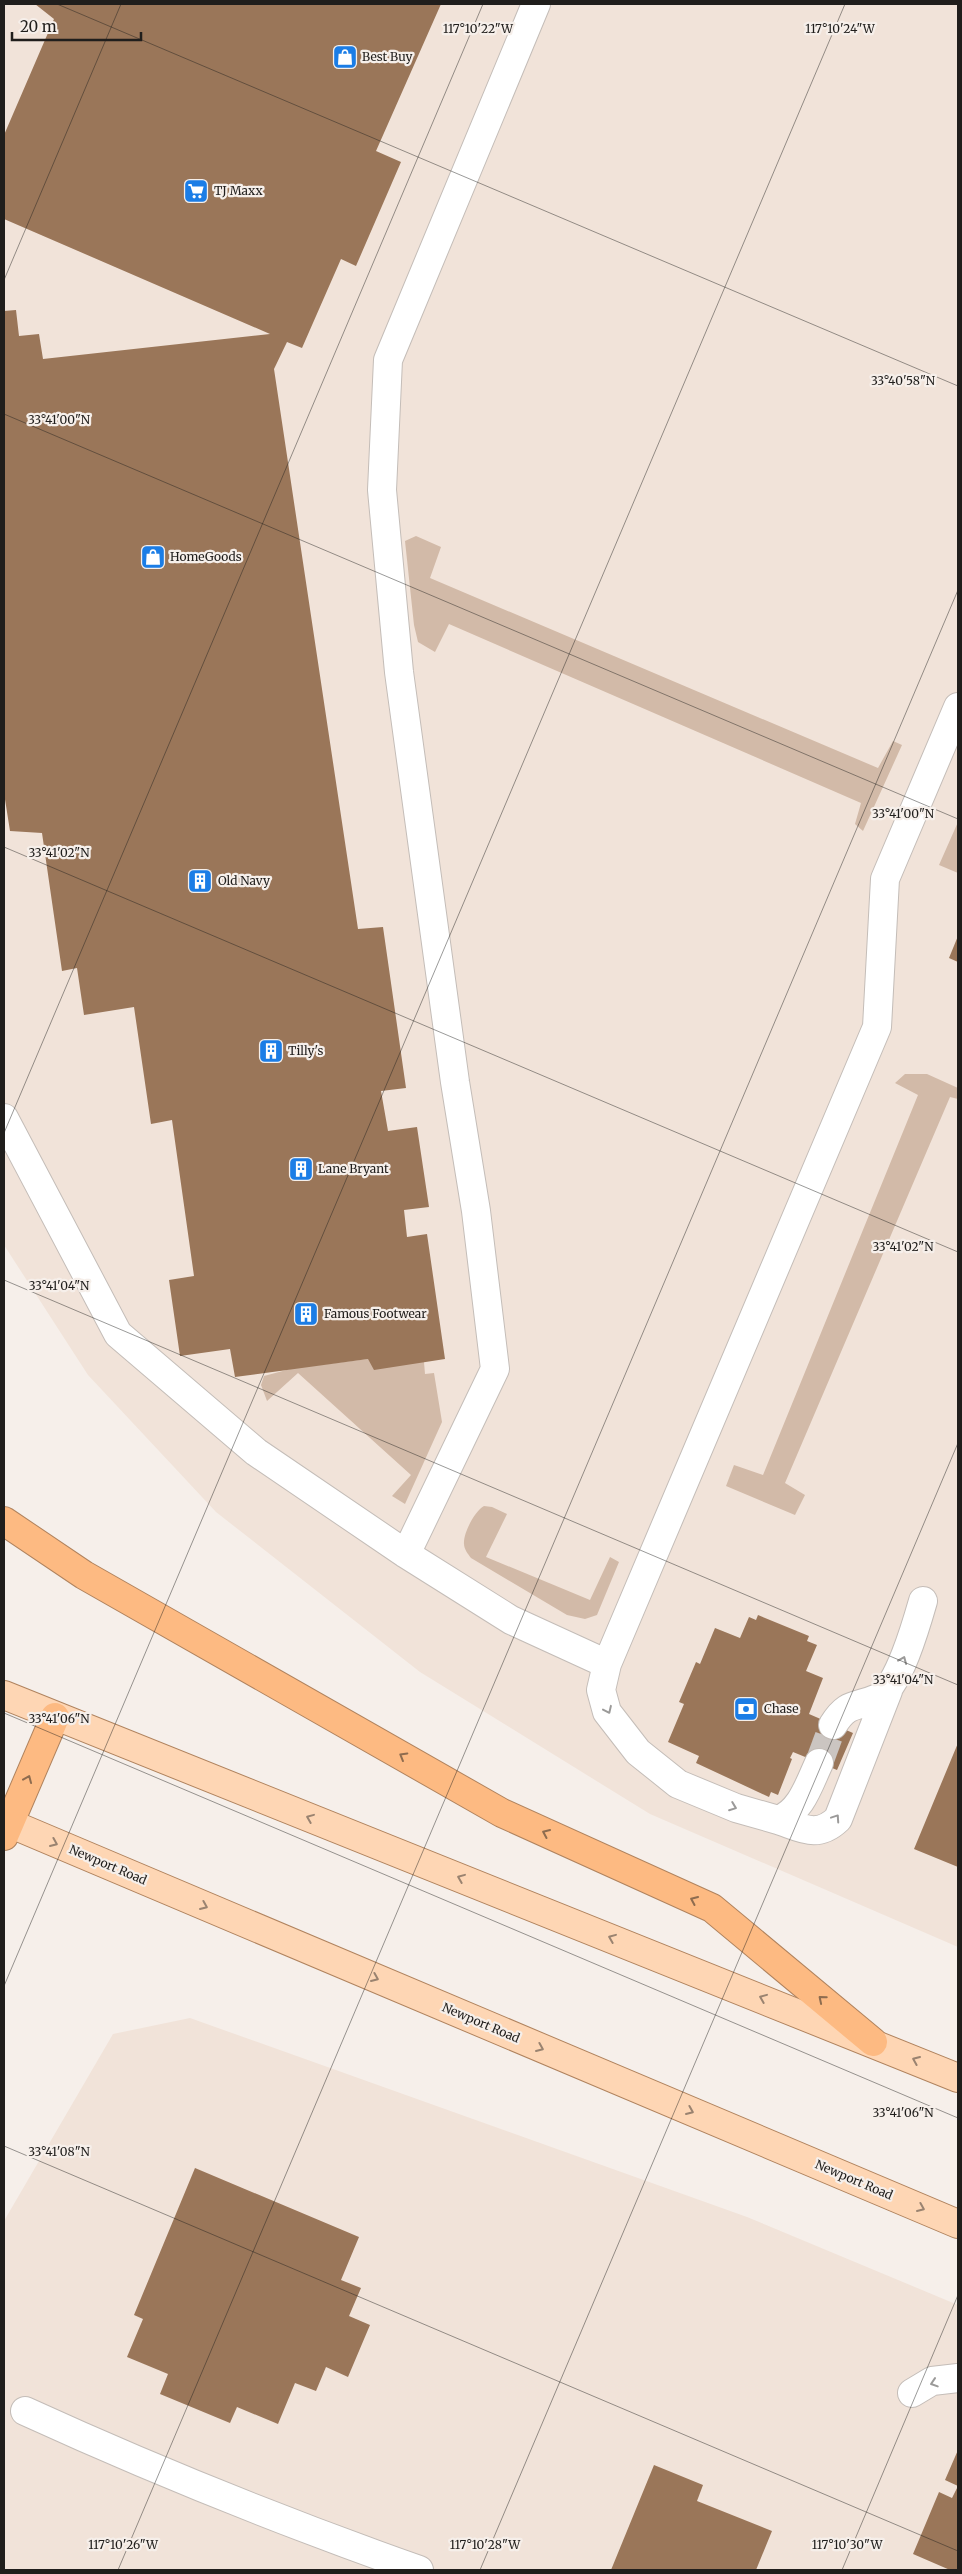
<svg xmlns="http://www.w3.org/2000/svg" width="962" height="2574" font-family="Merriweather,serif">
	<rect width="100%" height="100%" fill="#f6efea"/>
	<path fill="#f1e3d9" d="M4,4H958V1947L650,1814L420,1672L216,1512L88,1375L4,1245Z
		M190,2018L747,2217L958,2305V2570H4V2221L113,2034Z"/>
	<path fill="#d2baa8" d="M416,536L441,547L430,578L878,768L893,741L902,745L863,831L855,824L861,803L449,624L435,652L418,642L414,625L405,541Z
		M958,822V873L939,865Z
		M905,1074H927L958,1088V1099L950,1097L785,1483L805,1495L795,1515L726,1486L734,1465L763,1475L918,1095L895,1083Z
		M368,1359L424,1362L425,1374L434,1373L442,1422L405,1504L392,1496L411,1475L298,1373L267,1401L261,1385L264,1376L294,1368Z
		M484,1506L492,1507L507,1514L486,1557L590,1600L610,1557L619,1562L597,1615L585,1619L567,1615L471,1558C468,1554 464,1549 464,1544C463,1533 475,1511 484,1506Z"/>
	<path fill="#9a7659" d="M35,4H441L376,151L401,162L356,266L341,259L302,348L287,342L274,369L358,929L383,927L406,1088L381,1091L388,1131L417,1127L429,1207L404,1210L407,1237L427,1234L445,1359L374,1370L368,1359L235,1377L230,1349L180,1356L169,1280L194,1276L172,1120L151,1124L134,1007L84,1015L77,968L62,971L42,833L10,831L4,793V311L16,310L19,336L39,334L43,359L270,334L4,219V135L54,19Z
		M958,936V962L949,958Z
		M758,1615L809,1636L807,1641L817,1645L806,1671L823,1678L809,1714L853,1733L837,1770L793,1752L790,1758L792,1759L778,1795L771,1792L769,1797L696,1763L699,1756L668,1742L684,1704L679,1702L696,1662L700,1664L715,1628L740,1638L749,1617L756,1620Z
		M958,1743V1867L914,1849Z
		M195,2168L359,2237L341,2280L361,2288L349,2316L370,2325L348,2377L326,2367L316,2391L295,2383L278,2424L237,2407L230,2423L160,2394L168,2374L127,2357L143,2319L134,2315Z
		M958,2450V2570H950L913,2554L939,2492L952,2498L958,2486L945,2480Z
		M654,2465L703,2485L697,2501L772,2531L756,2570H611Z"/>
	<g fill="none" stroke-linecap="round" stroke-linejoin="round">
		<path stroke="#cbc5c1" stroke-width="28" stroke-dasharray="28 14" stroke-linecap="butt" d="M819,1763L833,1725"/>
		<defs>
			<path id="minor" d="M4,1118L118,1334L256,1452L406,1554L511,1620L607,1664L877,1027L885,879L958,707
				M406,1554L495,1369L476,1211L455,1082L399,672L382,490L388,360L536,4
				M607,1664L601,1690L607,1712L638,1752L678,1784L736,1808L778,1820C801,1812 809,1784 819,1763
				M833,1725C848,1701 856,1708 878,1698C898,1689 917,1622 923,1601
				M778,1820C802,1828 817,1839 838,1819L888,1691
				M912,2393L932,2381L958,2378
				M25,2411C154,2470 286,2523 419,2570"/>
			<path id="major" d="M4,1695L958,2078
				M4,1821L958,2224"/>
			<path id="highway" d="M4,1521L84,1575L502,1813L712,1908L873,2042
				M4,1836L55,1717"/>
		</defs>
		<use href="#minor" stroke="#c4bdb8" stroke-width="30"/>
		<use href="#major" stroke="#b0835e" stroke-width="30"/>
		<use href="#highway" stroke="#b0835e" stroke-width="30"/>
		<use href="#minor" stroke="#fff" stroke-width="28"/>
		<use href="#major" stroke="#fed6b4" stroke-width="28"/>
		<use href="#highway" stroke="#fdba82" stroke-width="28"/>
	</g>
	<defs><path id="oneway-chevron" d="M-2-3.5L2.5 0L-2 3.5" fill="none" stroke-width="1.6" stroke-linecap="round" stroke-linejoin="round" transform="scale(1.25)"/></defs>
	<g stroke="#9b9a99">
		<use href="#oneway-chevron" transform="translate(903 1660) rotate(-67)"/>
		<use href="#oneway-chevron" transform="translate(608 1710) rotate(65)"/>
		<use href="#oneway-chevron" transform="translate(733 1807) rotate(21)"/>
		<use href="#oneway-chevron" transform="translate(836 1818) rotate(-56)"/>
		<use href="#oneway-chevron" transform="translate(934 2383) rotate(162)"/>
	</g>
	<g stroke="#8e6c4f">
		<use href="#oneway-chevron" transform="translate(403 1756) rotate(-150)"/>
		<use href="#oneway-chevron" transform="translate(28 1779) rotate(-67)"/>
		<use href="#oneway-chevron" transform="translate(546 1833) rotate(-156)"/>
		<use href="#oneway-chevron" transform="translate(694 1900) rotate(-156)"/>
		<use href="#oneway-chevron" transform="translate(822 1999) rotate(-140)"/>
	</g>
	<g stroke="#9a8370">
		<use href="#oneway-chevron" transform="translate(310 1818) rotate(-158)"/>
		<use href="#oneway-chevron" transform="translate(54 1843) rotate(23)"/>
		<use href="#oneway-chevron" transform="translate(461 1878) rotate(-158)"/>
		<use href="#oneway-chevron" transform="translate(204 1906) rotate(23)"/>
		<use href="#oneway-chevron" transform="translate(612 1938) rotate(-158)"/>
		<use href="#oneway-chevron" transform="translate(375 1978) rotate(23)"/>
		<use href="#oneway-chevron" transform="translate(763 1998) rotate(-158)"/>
		<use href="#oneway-chevron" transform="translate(540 2048) rotate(23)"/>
		<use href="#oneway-chevron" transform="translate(916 2060) rotate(-157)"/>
		<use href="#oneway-chevron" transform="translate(690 2111) rotate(23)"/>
		<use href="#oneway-chevron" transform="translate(921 2208) rotate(23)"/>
	</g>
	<path fill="none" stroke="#201e1c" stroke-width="1" stroke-opacity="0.45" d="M57,4L958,386M4,280L121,4M4,414L958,819M4,847L958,1252M4,1133L483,4M4,1280L958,1685M4,1713L958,2118M4,1986L845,4M4,2146L958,2551M118,2570L958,590M480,2570L958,1443M842,2570L958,2295"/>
	<defs>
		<symbol id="shop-square" viewBox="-11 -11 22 22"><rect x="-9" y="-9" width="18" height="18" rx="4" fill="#1b7de6" stroke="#f6efea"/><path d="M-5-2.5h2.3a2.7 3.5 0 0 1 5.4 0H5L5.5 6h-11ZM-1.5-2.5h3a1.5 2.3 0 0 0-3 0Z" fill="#fff"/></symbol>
		<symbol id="supermarket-square" viewBox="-11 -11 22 22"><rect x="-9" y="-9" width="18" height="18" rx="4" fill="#1b7de6" stroke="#f6efea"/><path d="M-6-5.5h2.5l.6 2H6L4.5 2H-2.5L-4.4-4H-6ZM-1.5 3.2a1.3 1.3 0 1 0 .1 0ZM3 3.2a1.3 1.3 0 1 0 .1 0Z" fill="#fff"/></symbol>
		<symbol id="building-square" viewBox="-11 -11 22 22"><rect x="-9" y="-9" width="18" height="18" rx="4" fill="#1b7de6" stroke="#f6efea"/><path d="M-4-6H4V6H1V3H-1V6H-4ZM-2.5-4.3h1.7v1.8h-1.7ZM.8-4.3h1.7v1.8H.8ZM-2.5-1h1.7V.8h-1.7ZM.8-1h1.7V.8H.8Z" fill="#fff"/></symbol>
		<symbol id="bank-square" viewBox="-11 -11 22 22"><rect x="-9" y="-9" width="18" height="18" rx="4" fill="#1b7de6" stroke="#f6efea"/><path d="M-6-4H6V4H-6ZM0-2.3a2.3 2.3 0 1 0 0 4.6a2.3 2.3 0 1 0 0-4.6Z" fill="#fff"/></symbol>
	</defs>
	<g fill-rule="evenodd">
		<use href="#shop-square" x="331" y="43" width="28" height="28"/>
		<use href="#supermarket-square" x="182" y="177" width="28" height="28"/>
		<use href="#shop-square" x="139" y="543" width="28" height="28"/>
		<use href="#building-square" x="186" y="867" width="28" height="28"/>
		<use href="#building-square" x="257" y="1037" width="28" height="28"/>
		<use href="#building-square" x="287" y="1155" width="28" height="28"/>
		<use href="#building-square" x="292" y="1300" width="28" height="28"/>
		<use href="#bank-square" x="732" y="1695" width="28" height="28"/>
	</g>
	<g text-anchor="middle" stroke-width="4.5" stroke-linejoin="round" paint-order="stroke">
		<g font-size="12" fill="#201e1c" stroke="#f6efea" text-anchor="start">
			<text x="362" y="61">Best Buy</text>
			<text x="214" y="195">TJ Maxx</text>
			<text x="170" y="561">HomeGoods</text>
			<text x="218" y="885">Old Navy</text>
			<text x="288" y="1055">Tilly's</text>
			<text x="318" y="1173">Lane Bryant</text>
			<text x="324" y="1318">Famous Footwear</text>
			<text x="764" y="1713">Chase</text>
		</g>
		<g font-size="12" fill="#201e1c" stroke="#f6efea">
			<text transform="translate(108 1865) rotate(23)" y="4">Newport Road</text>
			<text transform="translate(481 2023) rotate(23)" y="4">Newport Road</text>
			<text transform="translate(854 2180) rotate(23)" y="4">Newport Road</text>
		</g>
	</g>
	<g font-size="12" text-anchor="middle" fill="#201e1c" stroke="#f6efea" stroke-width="4.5" stroke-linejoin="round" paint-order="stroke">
		<text x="478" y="33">117°10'22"W</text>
		<text x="840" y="33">117°10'24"W</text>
		<text x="903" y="385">33°40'58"N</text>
		<text x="59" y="424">33°41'00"N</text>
		<text x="903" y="818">33°41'00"N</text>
		<text x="59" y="857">33°41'02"N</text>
		<text x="903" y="1251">33°41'02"N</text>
		<text x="59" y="1290">33°41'04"N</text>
		<text x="903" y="1684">33°41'04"N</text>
		<text x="59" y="1723">33°41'06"N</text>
		<text x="903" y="2117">33°41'06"N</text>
		<text x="59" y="2156">33°41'08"N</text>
		<text x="123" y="2549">117°10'26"W</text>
		<text x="485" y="2549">117°10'28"W</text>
		<text x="847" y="2549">117°10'30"W</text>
	</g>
	<rect width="962" height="2574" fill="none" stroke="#201e1c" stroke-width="10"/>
	<path d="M12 32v8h129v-8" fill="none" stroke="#201e1c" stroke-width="2.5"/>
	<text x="20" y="32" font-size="15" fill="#201e1c" stroke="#f6efea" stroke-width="4" paint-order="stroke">20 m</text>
</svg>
